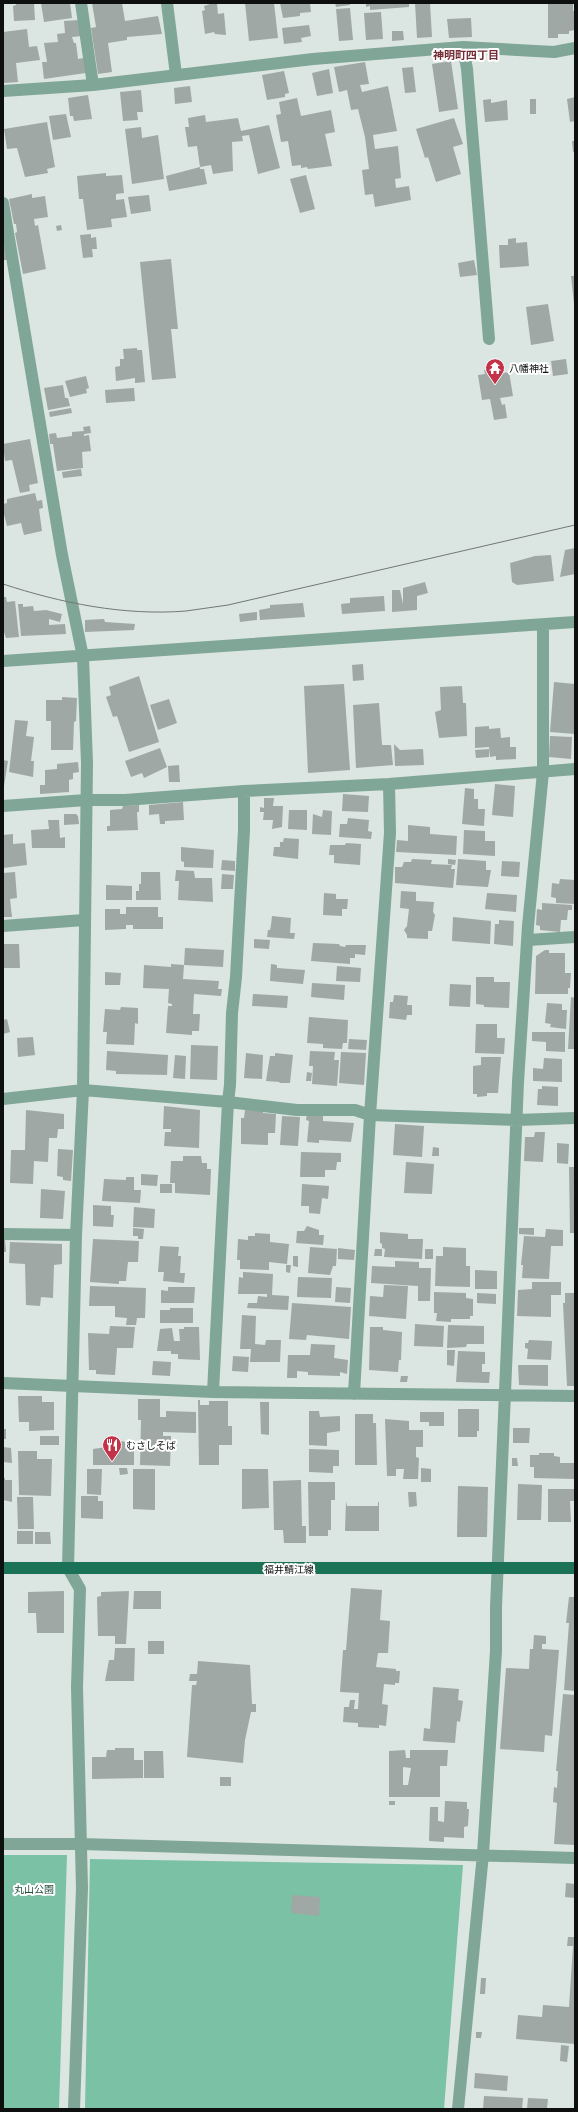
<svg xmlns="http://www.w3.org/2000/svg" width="578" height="2112" font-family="'PT Sans','Noto Sans JP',sans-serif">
	<rect width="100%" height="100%" fill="#dbe5e1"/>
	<path fill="#7bc1a5" d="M3,1855H67L59,2109H3Z
		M90,1859L463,1865L444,2109H85Z"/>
	<path fill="#9fa8a4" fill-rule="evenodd" d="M16,3H34L35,20L14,21L13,6L16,5Z
		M41,3H70L72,18L44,22Z
		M92,3H122L125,21L158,16L162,34L127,37V40L108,43L112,72L98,74L91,28L96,27Z
		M245,3H274L278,38L249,41Z
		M280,3H310L311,12L300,13V16L283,18Z
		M335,3H350V5L336,7Z
		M366,3H409V7L370,10V6L366,7Z
		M415,3H430L432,37L417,38Z
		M548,3H573V11H575V30L569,31V34H558V38H548Z
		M210,4H217L218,14L224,13L226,35L215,34L214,32L205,34L202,11L205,10L204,6Z
		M350,8L353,40L339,41L336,9Z
		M381,12L383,39L366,40L364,13Z
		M471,18L472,37L449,38L447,19Z
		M79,20L82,36L72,37L74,43H76L78,59L84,58L86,73L44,79L42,62H47L44,43L58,42L57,34L65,33L64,21Z
		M309,25L311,36L301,38L302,42L284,44L282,28Z
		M27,29L29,47L37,46L40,60L16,63L18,82L4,83L3,32Z
		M392,31H403L404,40L392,41Z
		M451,61L458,109L439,112L432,64Z
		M365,62L369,84L360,85L362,92L388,86L397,131L373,135L375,149L398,146L401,178L395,179L396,188L409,186L411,200L375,207L373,194L365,195L362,170L369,169L365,137L358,109L351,110L347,90L339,92L334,67Z
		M413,67L416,92L405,93L402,68Z
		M329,69L333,93L317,96L312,73Z
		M284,71L289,93L285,94V97L267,100L262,75Z
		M190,86L192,102L175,104L174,88Z
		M141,90L143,112H137L138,120L123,121L120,92Z
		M88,95L92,119L74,121L73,116H70L68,98Z
		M575,97V121L570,122L567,99Z
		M297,98L301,116L331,110L335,132L325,134L332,166L308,169L307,167L301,168V165L292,166L288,141L281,142L276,115L281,114L279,102Z
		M491,99V103L507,100L508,120L485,122L483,100Z
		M530,99H536V114H530Z
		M66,114L71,137L53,140L49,116Z
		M205,115L206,122L238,118L241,131L269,125L280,168L258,174L249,135L242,136L243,141L232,142L233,171L213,174L211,165L200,167L197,146L188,147L185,127H189L188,118Z
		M454,118L463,144L453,147L461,174L436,182L428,157L425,158L416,129Z
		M47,122L55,167L47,169L48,173L25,177L17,148L7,149L4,129Z
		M141,127L142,138L158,135L164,179L132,184L125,129Z
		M572,141H575V151L573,152Z
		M200,167V169H204L207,184L169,191L166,176Z
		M106,173V176L122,175L124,193L116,194V200L124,199L127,217L111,219L112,227L87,230L83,199H79L77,176Z
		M306,175L315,209L300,213L290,179Z
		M32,194V198L45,196L48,217L34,219L35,226L38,225L46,269L23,274L15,233L17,232L16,224H14L9,199Z
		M149,195L151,211L131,214L128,197Z
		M61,225L62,230L57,231L56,226Z
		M91,234V238L96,237L97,249H92L93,257L83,258L80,235Z
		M516,238V243L527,242L529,266L500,268L499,245H508V239Z
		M3,247H5L7,260H3Z
		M171,259L178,329H171L176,378L152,380L140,262Z
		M474,260L477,275L460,277L458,263Z
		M571,276H575V304H574Z
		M548,304L554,341L531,345L526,307Z
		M137,348V350H142L145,382L135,383V378L116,381L115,367L120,366V359H124L123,349Z
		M566,359L568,374L553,376L551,361Z
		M502,367L503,373L509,372L513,396L500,398L502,405L505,404L507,418L494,420L490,399L482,400L478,375L485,374L484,370Z
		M86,376L89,388L86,389L87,393L70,397L65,381Z
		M63,385L65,398H68L70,406L48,410L44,388Z
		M134,388L135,401L106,403L105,390Z
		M71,408L72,413L50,417L49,412Z
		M90,426L91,433L84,434V436L89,435L91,451L82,452L83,468L57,471L53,444H50L49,434L56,433L57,438L72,436V432L84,431L83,427Z
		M30,439L38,483L29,485L30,491L20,493L12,460L5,461L3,444Z
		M81,469L82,476L63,478L62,472Z
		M35,493L37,501L42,500L43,508L39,509L42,531L24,535L21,523L7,526L3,510V504L7,503V499Z
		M575,548V574L560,577L565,550Z
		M551,555L554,581L517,585L512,582L510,563L535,556Z
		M425,582L428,593L417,596V610L392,612V590H400L403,604V588Z
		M384,596L385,611L342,614L341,604L350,603V598Z
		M3,597H6L7,602L15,601L19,637L6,638L3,629Z
		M303,603L305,617L260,620L259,610L270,608V605Z
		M18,604H23V607L33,606L34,611L46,610L62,614L60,622L49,619V625L65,624L66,634L21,636Z
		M257,612V620L240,622L239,614Z
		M104,619L105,622L135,624L134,630L85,632V620Z
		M363,664L364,680L353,681L352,665Z
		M139,676L159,742L129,752L117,716L113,717L106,697L111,695L109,687Z
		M554,682L575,684V734L550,732Z
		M344,684L350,770L308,773L304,686Z
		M462,686L463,703H466L467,736L439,738L435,712L441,710L440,687Z
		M62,697L77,698L76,721L74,722L73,750H51V721H46V700H62Z
		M169,699L177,723L158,730L150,705Z
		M379,703L382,745H391L393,765L356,768L353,705Z
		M15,720L28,721L26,736L34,737L31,761H34L33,777L9,772Z
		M489,726V729L500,728L501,738L510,737V747H516V759L496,760V756L490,757L489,747L475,748V727Z
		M550,736L572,737L571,759L549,757Z
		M394,744L400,750L423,749L424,765L395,766Z
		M160,748L167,767L144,778L142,773L131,777L125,761Z
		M489,749V757L476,758L475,750Z
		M3,760L8,761L4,786H3Z
		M78,762L79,772L73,773V779L69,780V792L40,794V785H45V770L57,769V764Z
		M179,765L180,782H169L168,766Z
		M495,784L515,786L513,817L492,815Z
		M465,788L474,789V799H478V809H485L484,826L462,824Z
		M343,794L369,796L368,812L342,811Z
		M264,798H274L273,806H283L282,827L272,829L273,820H263L264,812H260V807L264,808Z
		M183,802L184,820L165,821V824H160L159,814L149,815V805Z
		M139,805V812H137L138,830L107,831V826H110V810L122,809L123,806Z
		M289,810H307V830L288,829Z
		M323,810L332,811L331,835L312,834L313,814L322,817Z
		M64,814H76L78,816L79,824L64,825Z
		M348,818L369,820L368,831L372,832L371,839L339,837L340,824H347Z
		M48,820H59L60,838L65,837V848H32L31,830L49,829Z
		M408,825L430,827V834L457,836L456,855L396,852L397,840L408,841Z
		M464,830L485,831V841H495V856L463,854Z
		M13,834V844L25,843L27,865L3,868V835Z
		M284,838L299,839L298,859L273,856L274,847H280V842H283Z
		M346,843L361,844L360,865L334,863V855H329L330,845H345Z
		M181,847L214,850L213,868L184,867V862L181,861Z
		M412,859L432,860L431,864L452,865L451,869H455L453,888L395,883V867H402L404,862H411Z
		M448,859L456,860L455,865L448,864Z
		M458,859L486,861V870H491L488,887L456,885Z
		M222,860L235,861V871L221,870Z
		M502,861L520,862L519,877L501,876Z
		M176,870L194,871L195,878H212L213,902L178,900L179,881H175Z
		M15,872L17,898L10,899L12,917H3V873Z
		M141,872H160L161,900H136V891H139V884H141Z
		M222,874L234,875L233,889H221Z
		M560,879L575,880V904L556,903V898L551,897L552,883L559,884Z
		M106,885L132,886V900H106Z
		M401,891L416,892V901L434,902L433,912L435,915L432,931H428V939L407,938V935L404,930L407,926L409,909L400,908Z
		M324,893L336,894V899H348L347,909H342V916L323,915Z
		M487,893L517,895L516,912L485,909Z
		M542,903L572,905V910H568L567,920H561L560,932L540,930V926L536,925L537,909L542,910Z
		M126,907H158V917H163V929H133V925H126V929L105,930V909H120V914H126Z
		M272,916L291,918L290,933H295L294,939L267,937L268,930H270L271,925Z
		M453,917L491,921L490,944L452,941Z
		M499,920L514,921L513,946L494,944L495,924H499Z
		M254,939L270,940L269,949L254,948Z
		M313,943L339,944L340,946L345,947L346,945H366L365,955L355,954V958H350V964L311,961Z
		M3,944H19L20,968H3Z
		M185,948L224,950L223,967L184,965Z
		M545,950H549V953H565V973H571L570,988H568V994H535L536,956Z
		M171,964L184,965L183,979L219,981L218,989H222L221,996L194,994L193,1014H200L199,1031H192V1035L166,1033L168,1006H172V1004L168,1003L169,989L143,988L144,965L171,967Z
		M271,964L277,965V968L305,970L303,984L270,981Z
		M337,966L361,968L360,982L336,981Z
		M105,972L121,973L120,985H105Z
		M476,977H494V982H510L509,1008L484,1007V1005L476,1004Z
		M312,983L345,985L344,1000L311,997Z
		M450,984L471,985L470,1007L449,1006Z
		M253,994L288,996L287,1008L252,1006Z
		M394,995L408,996L407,1005H412V1015H407L406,1020L389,1018L390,1002H393Z
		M571,997L575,998V1049H568Z
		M547,1003L562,1004V1010H567L566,1029L550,1027L551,1024L545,1023Z
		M121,1007L138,1008V1024L135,1023L134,1045L106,1044L107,1032H103L105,1009L120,1010Z
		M309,1017L348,1020L347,1043H343L342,1049L323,1048V1044L307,1043Z
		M7,1019L10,1032L3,1034V1020Z
		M476,1024H497V1038H505L504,1054L475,1053Z
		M532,1032H565V1052L546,1051V1042L532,1041Z
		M33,1037L35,1055L18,1057L17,1038Z
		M349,1039L367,1040L366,1050L348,1049Z
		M191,1045L218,1046L217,1080L190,1079Z
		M107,1051L168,1055L167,1075L116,1074V1071L106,1070Z
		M310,1051L335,1052L334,1060H339L337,1086L312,1084L313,1066H309Z
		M341,1052L366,1053L364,1085L339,1083Z
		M246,1053L263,1055L262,1079L244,1078Z
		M275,1053L293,1055L290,1083H279L280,1082L266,1081L270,1056H275Z
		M175,1055L186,1056L185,1079L173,1078Z
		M481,1057H501L498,1093H487V1096L477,1097V1094H473V1066L481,1065Z
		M544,1058L562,1059V1082L533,1081V1068L543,1069Z
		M307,1072L312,1073L311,1081H306Z
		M542,1086L558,1087V1106L537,1105L538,1089H542Z
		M164,1106L200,1110L199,1148L164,1146L165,1132H171V1129H163Z
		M26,1110L64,1114V1129H58L57,1138H49L48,1162L34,1161L33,1184L10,1183L11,1150H25Z
		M245,1110L263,1111V1113L276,1114L275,1133H268V1145L241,1144V1118H244Z
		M307,1113L323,1114V1121L354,1123L351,1142L319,1140V1143L307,1142L309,1121L306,1120Z
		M282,1116L300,1117L298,1146L280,1145Z
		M395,1124L424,1126L422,1157L393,1155Z
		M535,1132H545L543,1162L524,1161L525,1137H534Z
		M557,1143L569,1144L568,1164L557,1163Z
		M433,1147L439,1148V1156H432Z
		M58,1149L73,1150L71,1181L63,1180V1177L57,1176Z
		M301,1152L341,1153V1162H337L336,1170H325V1177H300Z
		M183,1156H201L202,1163H207V1169H211L210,1195L175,1193V1183H170L171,1161H183Z
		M406,1162L434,1164L432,1194L404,1193Z
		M569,1167H575V1233H570Z
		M141,1174L158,1175L157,1186L141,1185Z
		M126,1177H134V1190H141L140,1203L102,1201L104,1179L126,1180Z
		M160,1184H172V1193H160Z
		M302,1184L329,1186L328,1199L322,1198L320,1214L309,1213V1206H301Z
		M41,1189L65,1191L63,1219L40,1218Z
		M93,1205L111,1206V1215H114L113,1227L93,1226Z
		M134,1207L155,1209L154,1228L133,1227Z
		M307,1226L319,1230V1235H324L323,1245L296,1243L297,1231H304Z
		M133,1228L144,1229L143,1239H138V1236H133Z
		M519,1228H534V1235L519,1234Z
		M546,1229L563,1230V1246H551L549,1279L522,1278L523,1265H521L524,1236L545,1237Z
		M380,1232L408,1234V1239H423L422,1259L384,1257L385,1249L382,1248V1244L380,1243Z
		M255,1233L270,1234V1242L289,1244L287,1264L269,1262V1270L240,1269V1260H237L238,1239L248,1240V1236H255Z
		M3,1239H5L6,1252H3Z
		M93,1239L139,1241L138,1262H128L126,1281H119V1284L90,1282Z
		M10,1242L62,1244V1264L54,1265L53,1298L41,1297L40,1306L26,1305L25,1264L9,1263Z
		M160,1246L179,1247L178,1256H181L180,1273H185L184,1283L163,1281L164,1272H158Z
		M310,1247L337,1249L336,1266H333L330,1275L308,1273Z
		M443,1247L466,1248V1266H470V1287L435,1286L436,1256H443Z
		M338,1248L355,1250L354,1260L338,1259Z
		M375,1249H382V1256H374Z
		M425,1249H433V1259H425Z
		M293,1256H298V1267L293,1266Z
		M395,1261L419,1262V1268H431L430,1301H418V1286L371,1283L372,1266L395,1267Z
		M286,1265H291L290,1273L286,1272Z
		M475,1270L497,1271V1289H475Z
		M243,1272L273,1274L272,1295L289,1296L288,1310L247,1308L248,1303H257L258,1296L267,1297V1294H238L239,1277L243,1278Z
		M298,1277L332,1278L331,1298L297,1297Z
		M532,1282H561V1295H551V1317L517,1316L518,1290L532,1289Z
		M384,1285L408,1286L406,1319L369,1316L370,1296L383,1297Z
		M90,1286L146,1288L145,1318H137L136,1325H126L127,1318L115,1317V1306H89Z
		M168,1287H195L194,1303H161V1290L168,1291Z
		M336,1287L351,1288L350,1303L335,1302Z
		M434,1292L466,1293V1298L473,1299V1316H470V1319H451V1322L436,1321L437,1313H434Z
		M477,1293L496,1294V1304L477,1303Z
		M565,1293H575V1386H567L563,1303H565Z
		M292,1303L351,1307L349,1339L307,1335L306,1340L289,1339Z
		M170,1308H193V1323H160V1310H170Z
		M242,1315L256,1316L255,1344L265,1345L266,1340H281L280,1362H250L251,1349H240Z
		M415,1324L444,1326L443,1347L414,1346Z
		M448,1325L484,1326V1344H467L466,1347L447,1348Z
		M110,1326L135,1327L133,1348H117L115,1375L96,1374V1370H89L88,1333L109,1334Z
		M184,1327H199L200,1360L178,1359V1354H171V1351H157L160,1329L172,1328L174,1341H180L179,1329H184Z
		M370,1327H383V1330L402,1332L401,1360H399L398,1372L369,1370Z
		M529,1340L552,1341L551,1360L527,1359L528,1349L525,1348V1343H528Z
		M311,1344L335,1345L334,1358L348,1360L347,1374L340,1372V1376L308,1375V1372L297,1371V1378H287L288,1355H310Z
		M447,1350H455L454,1366L447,1365Z
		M458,1351L485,1352V1364H482V1372H490L489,1383L456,1382Z
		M233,1356L249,1357L248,1372L232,1371Z
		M153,1361L171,1362L170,1376L152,1375Z
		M518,1365H548V1386L519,1385Z
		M401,1376H408L407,1382H400Z
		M18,1396H42V1402H54V1430L29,1431V1422H19Z
		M138,1399H160V1417H166V1411L196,1412V1433L163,1432V1436H171L170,1466L140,1465L141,1420H138Z
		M198,1400H200V1405H209V1401H228V1426H232V1445H219V1465H199Z
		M260,1402H269V1435L261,1434Z
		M458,1409H479V1431H477V1437H458Z
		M309,1411H319L320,1417L340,1416V1431L327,1433V1446L309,1445Z
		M420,1412H444V1426H429V1422H420Z
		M355,1414H373V1423H376L377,1465H355Z
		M385,1419L409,1421V1430H423V1447H416V1457L419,1458L418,1479H403L404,1469H396V1476H387Z
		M513,1428H530L529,1443H513Z
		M3,1429H6V1439H3Z
		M40,1436H59V1445H40Z
		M120,1441L134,1443V1465H93V1449L107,1447V1443L120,1442Z
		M3,1447L11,1448L12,1463L3,1462Z
		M309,1449L339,1450V1466H333V1473L309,1472Z
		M18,1451H37V1459H52L51,1496L19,1495Z
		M539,1453H554V1456L560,1457V1463H575V1479L534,1478V1467H530V1455H539Z
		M512,1458H517L518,1466H512Z
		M119,1468H127L128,1474L120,1475Z
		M421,1468L431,1469V1482H421Z
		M87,1469H102L101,1495L87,1494Z
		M133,1469H155V1510L133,1509Z
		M242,1469H268L269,1508L242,1509Z
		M3,1478H5V1480H12V1502L3,1500Z
		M301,1480L302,1526H306V1543H284L283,1530H274L273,1481Z
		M308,1482H335V1500H331V1530H328V1536H309Z
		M518,1484L542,1485L541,1520H517Z
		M458,1486L488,1487L487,1537H457Z
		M548,1489H575V1501H570L571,1522H548Z
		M408,1492H416L417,1506L409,1507Z
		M81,1496H98V1501H103V1519L81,1518Z
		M17,1497H33L34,1529H18Z
		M346,1501L347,1506H378V1502H379V1531H345Z
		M17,1531H33V1544H17Z
		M35,1532H50L51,1544H35Z
		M351,1588L382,1590L380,1620L390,1621L388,1653H378L376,1667L396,1669V1671H400L399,1683H395V1685L384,1684L382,1704L388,1705L386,1726L379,1725V1728L358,1727V1723L343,1722L344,1707H349L350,1700H355L354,1709H358L359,1693L340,1692L343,1650H346Z
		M64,1591V1633H37L36,1613H28V1592Z
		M129,1591L126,1644H115V1636H98L97,1597L101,1596V1592Z
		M134,1591H161V1609H133Z
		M569,1597H575V1691L564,1690L569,1623H566Z
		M534,1635L546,1636V1644H542V1649L559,1650L552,1736L545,1735L544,1752L500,1749L506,1668L529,1669L530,1649H533Z
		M148,1641H164V1654H148Z
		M115,1648H135L134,1681H105L109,1660H114Z
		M198,1661L250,1665L252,1704H256V1712H251L245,1740L243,1763L187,1757L192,1685H196L197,1681H189L190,1674H197Z
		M433,1687L459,1689L458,1700L463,1701L460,1722L457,1721L455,1743L423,1741L424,1728L430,1729Z
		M563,1694L575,1695V1845L554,1844L557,1803L553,1802L554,1787L557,1788L558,1771H556Z
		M115,1748H134V1760H143V1778L92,1779V1757H106L107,1750H115Z
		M405,1750L406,1758H410V1750H448L447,1766H440V1797H389V1751ZM403,1767L411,1768L408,1785H403Z
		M144,1751H163L164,1778H144Z
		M220,1777H231V1786H220Z
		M389,1801H395V1805H389Z
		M445,1801L467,1802V1809H469L468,1826L464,1827V1838L444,1837V1842L429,1841L430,1807H438V1821L444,1822Z
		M566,1883L575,1884V1898L565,1897Z
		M292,1895L320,1897L319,1916L291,1913Z
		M568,1937H575V2044L516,2039L518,2015L542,2017L543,2005L569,2007L573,1946H567Z
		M481,1978H486L485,1994H480Z
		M476,2032H482L481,2038H476Z
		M561,2045L569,2046L567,2062L560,2061Z
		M475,2073L508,2076L507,2091L474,2088Z
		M484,2096L523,2098L522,2109H483Z
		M528,2098L548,2099L547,2108L550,2109H527Z"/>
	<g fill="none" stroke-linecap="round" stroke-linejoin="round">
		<path stroke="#7fa696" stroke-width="12" d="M81,3L93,85
			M167,3L176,75
			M463,47L467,69L489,339
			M3,91L93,85L313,59L463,47L554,52L575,48
			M3,203L62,555L83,657L87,763L83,1090L76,1235L68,1568L80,1589L77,1687L82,1888L74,2109
			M3,661L575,622
			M3,806L86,800H125L244,791L389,784L575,769
			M3,926L84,920
			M528,940L575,937
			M3,1099L83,1090L228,1102L297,1110H355L370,1115L517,1120L575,1118
			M3,1234L76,1235
			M3,1383L213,1392L575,1396
			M213,1392L228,1102L230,1085L232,1013L236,977L244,830V791
			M354,1394L370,1115L390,833L389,784
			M3,1844H81L575,1858
			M458,2109L483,1854L496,1651V1607L518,1082L528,926L543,772V625"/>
		<path stroke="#1b7256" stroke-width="12" d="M3,1568H575"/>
		<path stroke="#727876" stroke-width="1" d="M3,584C61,603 124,616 186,611C200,609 214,607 228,605L575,525"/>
	</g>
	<defs>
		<symbol id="temple-pin" viewBox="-11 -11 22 30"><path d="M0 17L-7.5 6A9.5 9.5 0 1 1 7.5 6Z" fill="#c23248" stroke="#fff"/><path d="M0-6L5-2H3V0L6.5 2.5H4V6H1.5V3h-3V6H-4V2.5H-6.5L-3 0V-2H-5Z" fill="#fff"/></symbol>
		<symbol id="restaurant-pin" viewBox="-11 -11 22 30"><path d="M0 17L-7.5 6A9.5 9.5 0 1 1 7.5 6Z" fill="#c23248" stroke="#fff"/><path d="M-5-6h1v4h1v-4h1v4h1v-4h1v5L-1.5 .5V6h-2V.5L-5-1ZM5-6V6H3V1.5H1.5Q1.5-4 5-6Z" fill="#fff"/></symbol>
	</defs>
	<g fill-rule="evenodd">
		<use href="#temple-pin" x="484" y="357" width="22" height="30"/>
		<use href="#restaurant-pin" x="101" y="1434" width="22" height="30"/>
	</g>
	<g text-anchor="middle" stroke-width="4" stroke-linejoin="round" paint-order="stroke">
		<g font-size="10" fill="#0d100f" stroke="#fff" text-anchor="start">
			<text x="509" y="372">八幡神社</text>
			<text x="126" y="1449">むさしそば</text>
		</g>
		<g font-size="10" fill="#0d100f" stroke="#fff">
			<text x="289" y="1573">福井鯖江線</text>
		</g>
		<g font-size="10" fill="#224d3d" stroke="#fff">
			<text x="34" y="1893">丸山公園</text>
		</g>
		<g font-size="11" font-weight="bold" fill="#742d34" stroke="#fff">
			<text x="466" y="59">神明町四丁目</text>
		</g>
	</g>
	<rect width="578" height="2112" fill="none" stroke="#0d100f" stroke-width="8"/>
</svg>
